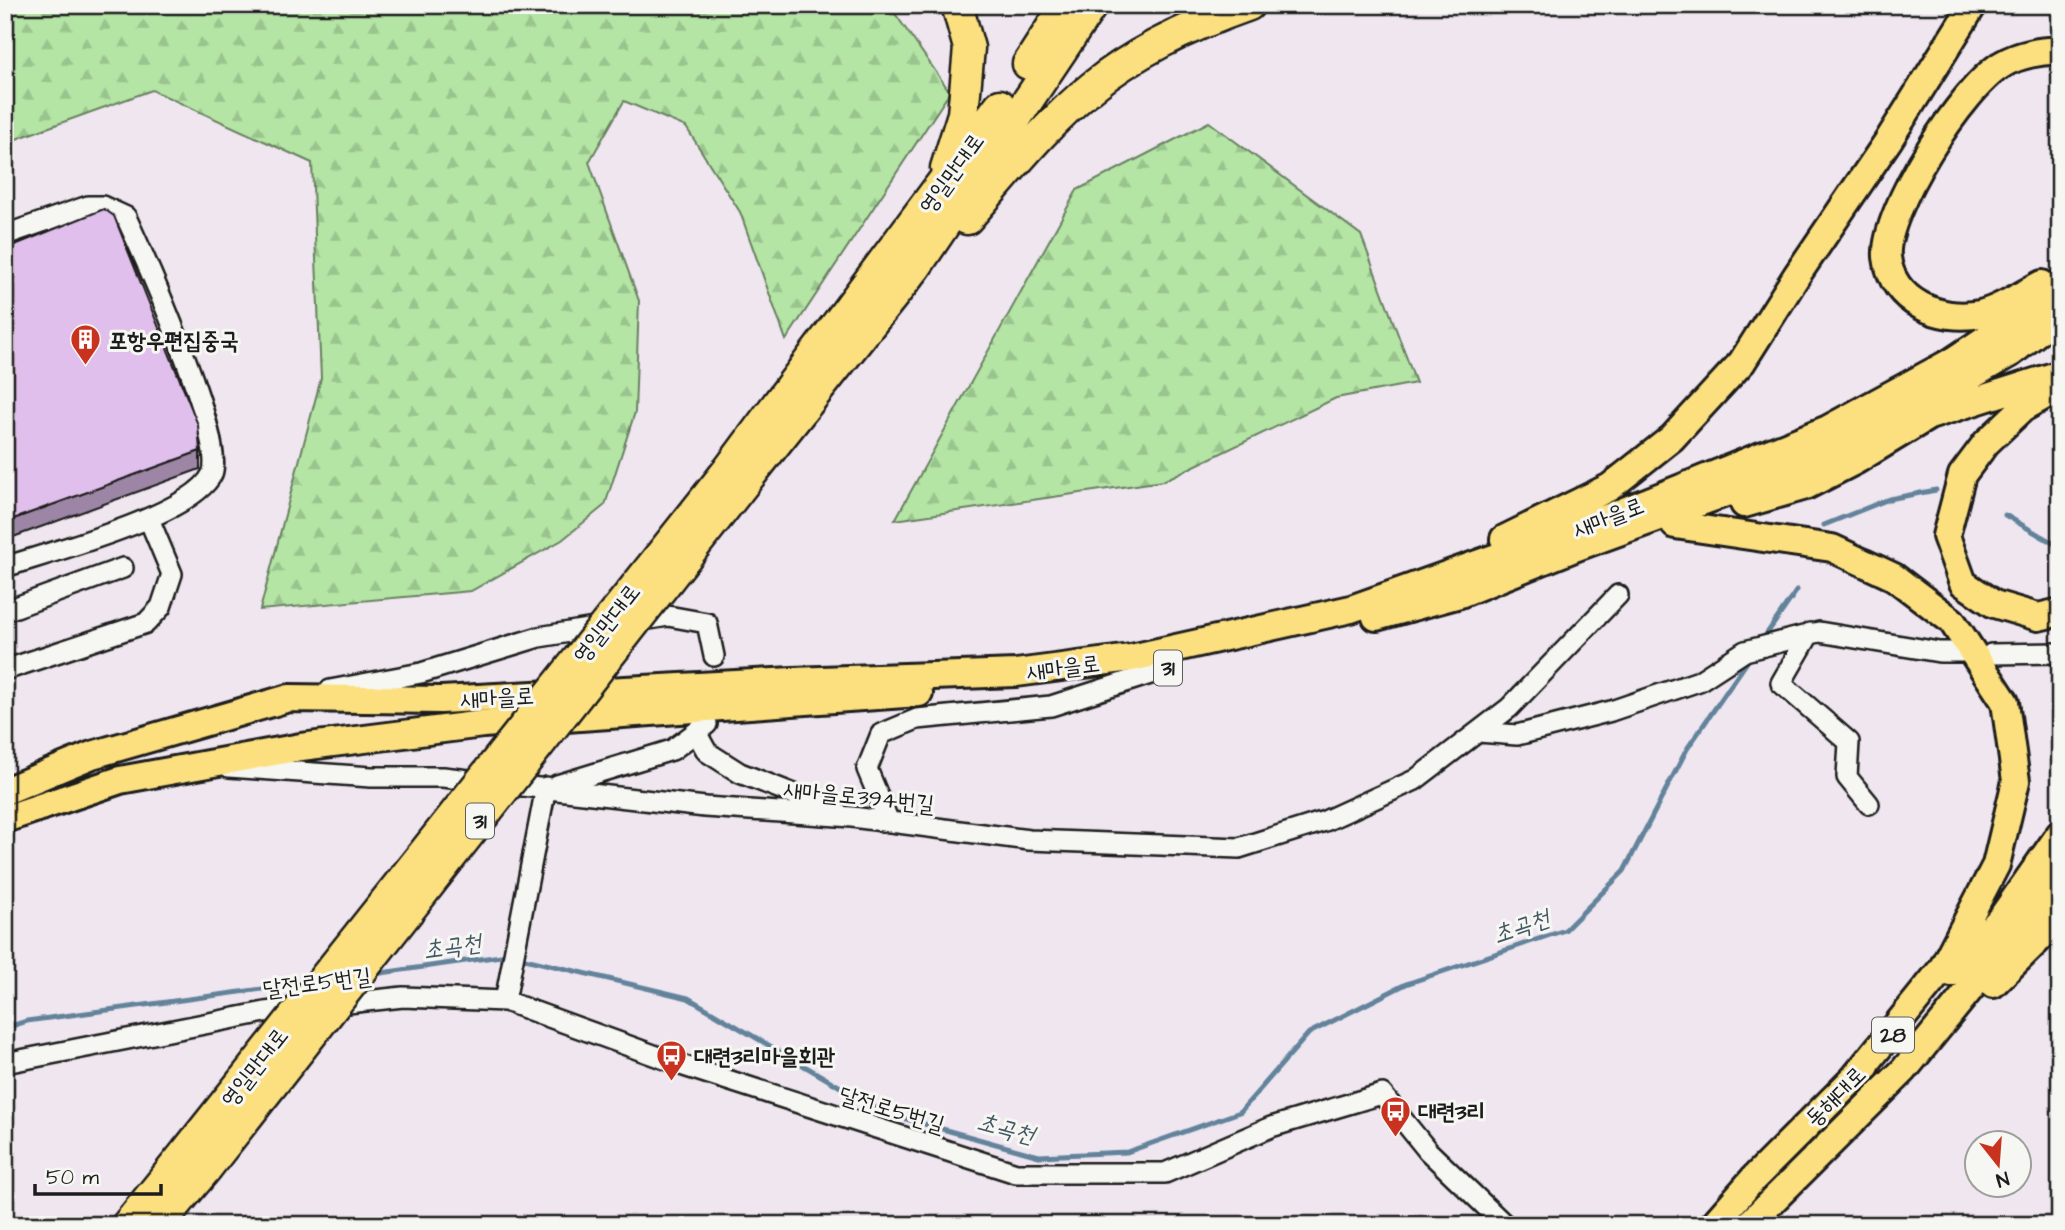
<svg xmlns="http://www.w3.org/2000/svg" width="2065" height="1230" font-family="'Architects Daughter','Poor Story',sans-serif">
	<defs>
		<pattern id="forest-firs" width="22" height="20" patternUnits="userSpaceOnUse" patternTransform="scale(1.75)"><rect width="22" height="20" fill="#b4e5a5"/><path d="M5 1l3.5 6h-7zM16 11l3.5 6h-7z" fill="#9ac48d"/></pattern>
	</defs>
	<rect width="100%" height="100%" fill="#efe6f0"/>
	<filter id="ink" filterUnits="userSpaceOnUse"><feTurbulence type="fractalNoise" baseFrequency=".0143" numOctaves="2"/><feDisplacementMap in="SourceGraphic" scale="14" xChannelSelector="R" yChannelSelector="G"/><feConvolveMatrix kernelMatrix="1 2 1 2 8 2 1 2 1" color-interpolation-filters="sRGB"/></filter>
	<g filter="url(#ink)">
		<path fill="url(#forest-firs)" stroke="#688060" stroke-width="2" d="M5,5H889L950,92L786,340L740,212L686,127L624,101L589,162L639,301L635,412L605,505L562,540L471,591L260,610L321,378L312,163L152,90L5,143Z
			M1209,122L1361,235L1416,383L1336,398L1163,481L895,520L1077,190Z"/>
		<g fill="none" stroke-linecap="round" stroke-linejoin="round">
			<path stroke="#63839b" stroke-width="5" d="M2005,515L2060,547
				M1824,525L1889,499L1936,490
				M1761,642L1797,590
				M374,974L508,955L688,998L885,1113L1039,1156L1127,1152L1240,1112L1309,1033L1406,984L1565,930L1624,871L1687,749L1751,656
				M5,1028L27,1021L306,983"/>
			<defs>
				<path id="minor" d="M5,235L88,206H102L126,217C144,256 227,442 212,474C193,515 50,552 5,567
					M5,611L123,568
					M1810,633L1781,683L1849,742L1847,777L1869,804
					M1991,654L2060,653
					M5,670L146,623L161,607L172,574L149,519
					M330,690L421,673L539,637L668,616L707,623L714,656
					M696,732L707,752L740,773L835,810
					M1479,732L1517,735L1611,711L1699,681L1745,651L1819,632L1939,652H1962
					M229,767L371,777H443L705,807L852,817L1029,840L1239,848L1325,821L1415,780L1509,708L1618,595
					M557,785L672,750L707,724
					M889,822L867,769L881,734L917,719L1051,706L1166,669
					M505,1001L546,787
					M5,1063L265,1012L403,997L505,1001L684,1066L1016,1173H1165L1271,1127L1382,1094L1428,1151L1505,1225"/>
				<path id="major" d="M2042,284C2024,293 2000,310 1980,314C1940,322 1892,302 1887,257C1883,212 1963,86 2003,64C2018,55 2042,50 2060,51
					M2060,387L2023,408L1986,443L1962,475L1946,536L1963,583L1994,604L2038,617L2060,612
					M1744,504L1806,486L1855,461L1929,416L2060,374
					M1675,525L1832,548L1894,577L1952,621L2005,702L2016,781L1996,865L1942,969L1854,1078
					M1504,539L1610,487L1672,438L1742,362L1797,275L1888,141L1973,5
					M1376,617L1460,594L1577,547L1811,462L1875,431L2011,353L2060,314
					M5,791L92,755L289,698L441,700L793,681L1016,673L1131,658L1351,609L1609,517L1828,429L1951,362L2060,289
					M5,819L120,780L301,747L483,724L919,693
					M1951,973L2002,917L2060,834
					M1993,984L2060,918
					M1713,1225L1755,1177L1866,1066
					M1748,1225L1904,1070L2060,879"/>
				<path id="highway" d="M1028,64L1066,5
					M946,168L963,114L969,48L957,5
					M967,219C1007,174 1045,125 1092,87C1137,50 1195,24 1249,5
					M728,470L1000,105
					M753,472L916,267L1092,5
					M127,1225L186,1152
					M159,1225L206,1169"/>
			</defs>
			<use href="#minor" stroke="#1c1c1c" stroke-width="24"/>
			<use href="#major" stroke="#1c1c1c" stroke-width="32"/>
			<use href="#highway" stroke="#1c1c1c" stroke-width="35"/>
			<use href="#minor" stroke="#f6f6f2" stroke-width="19"/>
			<use href="#major" stroke="#fce080" stroke-width="26"/>
			<use href="#highway" stroke="#fce080" stroke-width="30"/>
			<defs>
				<path id="highway-bridge" d="M186,1152L728,470
					M206,1169L753,472"/>
			</defs>
			<use href="#highway-bridge" stroke="#1c1c1c" stroke-width="35" stroke-linecap="butt"/>
			<use href="#highway-bridge" stroke="#fce080" stroke-width="30"/>
		</g>
		<path fill="#9d86a5" stroke="#1c1c1c" stroke-width="2" d="M200,451V469L5,540V522Z"/>
		<path fill="#e0bfec" stroke="#1c1c1c" stroke-width="2" d="M104,209L114,216L198,425L200,451L5,522V249Z"/>
	</g>
	<defs>
		<symbol id="building-pin" viewBox="-11 -11 22 30"><path d="M0 17L-7.5 6A9.5 9.5 0 1 1 7.5 6Z" fill="#c8321e" stroke="#f6f6f2"/><path d="M-4-6H4V6H1V3H-1V6H-4ZM-2.5-4.3h1.7v1.8h-1.7ZM.8-4.3h1.7v1.8H.8ZM-2.5-1h1.7V.8h-1.7ZM.8-1h1.7V.8H.8Z" fill="#fff"/></symbol>
		<symbol id="bus-pin" viewBox="-11 -11 22 30"><path d="M0 17L-7.5 6A9.5 9.5 0 1 1 7.5 6Z" fill="#c8321e" stroke="#f6f6f2"/><path d="M-5-6H5V4H4V6H2V4H-2V6H-4V4H-5ZM-3.5-4V0h7V-4ZM-3.5 1.2v1.5H-2V1.2ZM2 1.2v1.5H3.5V1.2Z" fill="#fff"/></symbol>
	</defs>
	<g fill-rule="evenodd">
		<use href="#building-pin" x="68" y="322" width="35" height="47"/>
		<use href="#bus-pin" x="654" y="1038" width="35" height="47"/>
		<use href="#bus-pin" x="1378" y="1094" width="35" height="47"/>
	</g>
	<g text-anchor="middle" stroke-width="6" stroke-linejoin="round" paint-order="stroke">
		<g fill="#f6f6f2" stroke="#5d5d5c" stroke-width="2">
			<rect x="1154" y="650.5" width="28" height="35" rx="5"/>
			<rect x="466" y="803.5" width="28" height="35" rx="5"/>
			<rect x="1872" y="1017.5" width="42" height="35" rx="5"/>
		</g>
		<g font-size="21" font-weight="bold" fill="#1c1c1c">
			<text x="1168" y="675">31</text>
			<text x="480" y="828">31</text>
			<text x="1893" y="1042">28</text>
		</g>
		<g font-size="23" fill="#1c1c1c" stroke="#f6f6f2">
			<text transform="translate(951 173) rotate(-54)" y="8">영일만대로</text>
			<text transform="translate(1608 517) rotate(-21)" y="8">새마을로</text>
			<text transform="translate(606 623) rotate(-52)" y="8">영일만대로</text>
			<text transform="translate(1063 667) rotate(-7)" y="8">새마을로</text>
			<text transform="translate(497 697) rotate(-3)" y="8">새마을로</text>
			<text transform="translate(859 796) rotate(6)" y="8">새마을로394번길</text>
			<text transform="translate(317 982) rotate(-7)" y="8">달전로5번길</text>
			<text transform="translate(254 1067) rotate(-52)" y="8">영일만대로</text>
			<text transform="translate(1835 1096) rotate(-45)" y="8">동해대로</text>
			<text transform="translate(892 1109) rotate(17)" y="8">달전로5번길</text>
		</g>
		<g font-size="23" font-weight="bold" fill="#1c1c1c" stroke="#f6f6f2" text-anchor="start">
			<text x="109" y="348">포항우편집중국</text>
			<text x="694" y="1064">대련3리마을회관</text>
			<text x="1418" y="1119">대련3리</text>
		</g>
		<g font-size="24" font-style="italic" fill="#455866" stroke="#f6f6f2">
			<text transform="translate(1521 926) rotate(-19)" y="8">초곡천</text>
			<text transform="translate(452 946) rotate(-8)" y="8">초곡천</text>
			<text transform="translate(1006 1128) rotate(15)" y="8">초곡천</text>
		</g>
	</g>
	<rect width="2065" height="1230" fill="none" stroke="#f6f6f2" stroke-width="28"/>
	<rect x="14" y="14" width="2037" height="1202" fill="none" stroke="#1c1c1c" stroke-width="2.5" filter="url(#ink)"/>
	<g transform="translate(1998 1164) rotate(163)"><circle r="33" fill="#f6f6f2" stroke="#9f9f9c" stroke-width="2"/>
	<path d="M0-5L12 26L0 18L-12 26Z" fill="#c8321e"/>
	<text y="-10" font-size="19" font-weight="bold" text-anchor="middle" fill="#1c1c1c">N</text>
	</g>
	<path d="M35 1184v10h126v-10" fill="none" stroke="#1c1c1c" stroke-width="3.5"/>
	<text x="46" y="1184" font-size="21" fill="#1c1c1c" stroke="#f6f6f2" stroke-width="5" paint-order="stroke">50 m</text>
</svg>
